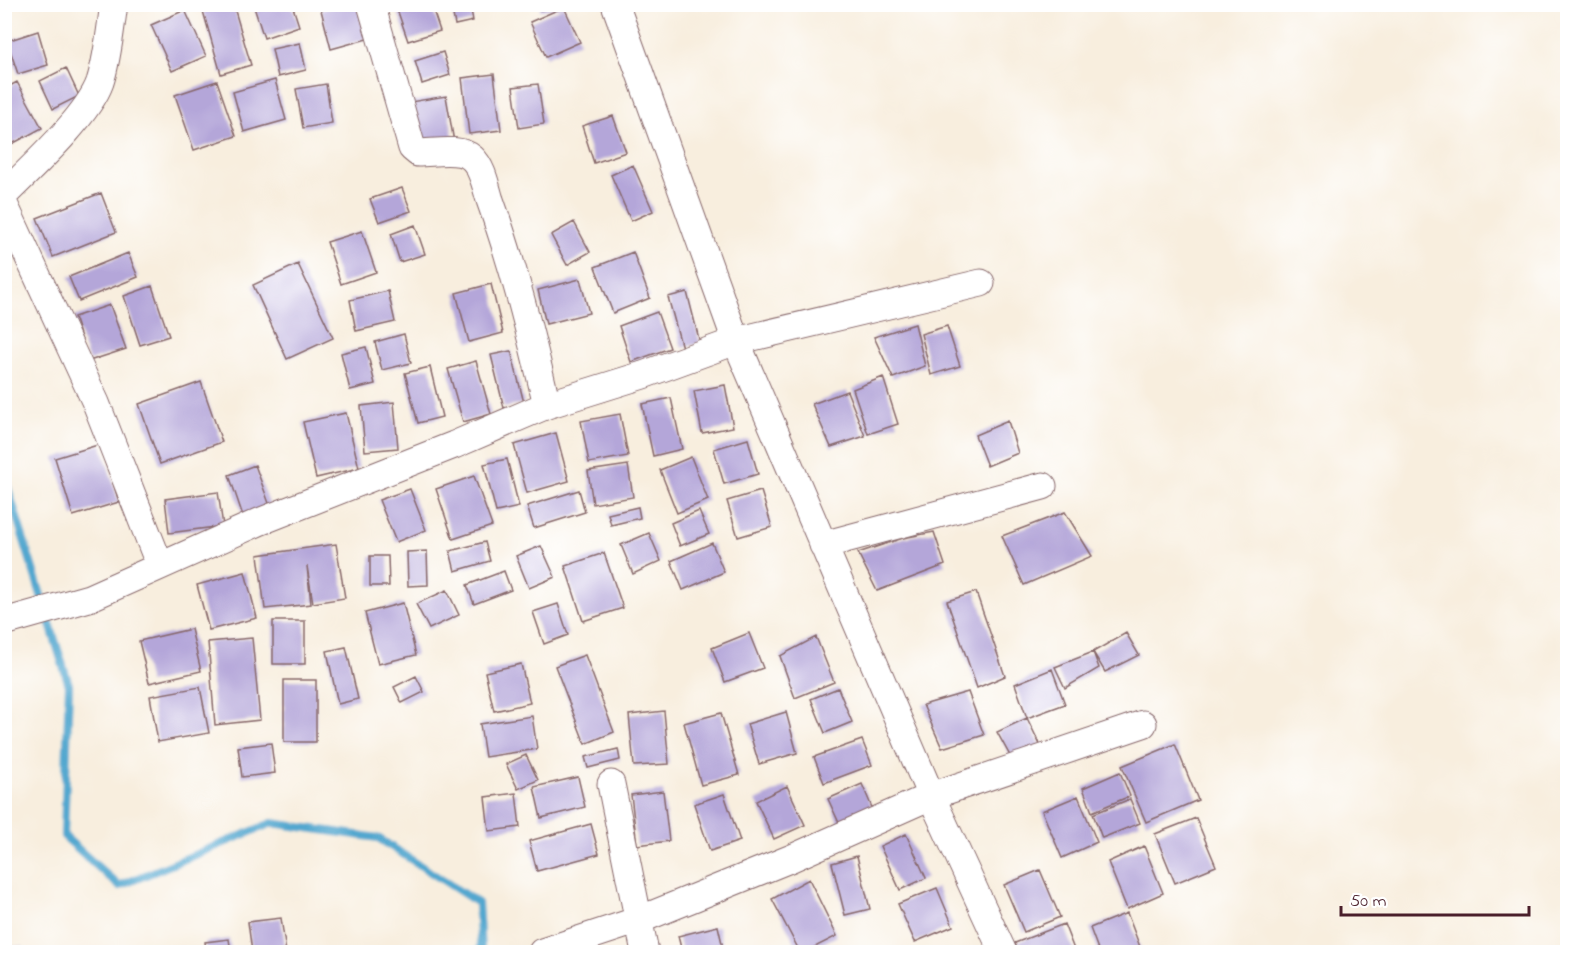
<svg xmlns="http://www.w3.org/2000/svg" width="1572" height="957" font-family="'Indie Flower',sans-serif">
	<rect width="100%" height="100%" fill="#fff"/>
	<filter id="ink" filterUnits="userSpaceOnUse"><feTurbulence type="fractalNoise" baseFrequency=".0167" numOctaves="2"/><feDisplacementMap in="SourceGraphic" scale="12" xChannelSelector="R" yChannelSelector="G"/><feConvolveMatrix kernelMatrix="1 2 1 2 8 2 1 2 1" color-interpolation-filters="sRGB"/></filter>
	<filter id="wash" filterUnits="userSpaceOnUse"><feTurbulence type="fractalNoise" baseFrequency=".008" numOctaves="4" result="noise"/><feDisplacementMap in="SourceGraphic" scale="24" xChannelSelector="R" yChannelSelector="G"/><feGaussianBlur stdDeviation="1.35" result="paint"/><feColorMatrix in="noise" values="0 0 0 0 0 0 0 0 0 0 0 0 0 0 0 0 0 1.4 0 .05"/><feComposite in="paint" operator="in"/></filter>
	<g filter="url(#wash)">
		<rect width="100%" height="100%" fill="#f8eede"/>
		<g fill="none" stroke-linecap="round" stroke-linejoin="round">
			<path stroke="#53a7cf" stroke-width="8" d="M4,476L69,685L64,836L119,886L272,823L378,838L478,903L481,952"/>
		</g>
		<g id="blocks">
			<path fill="#b4a6d9" d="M201,4H233L251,65L221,74Z
				M253,4H292L299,26L264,38Z
				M343,4H357L367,39L331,49L321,10Z
				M411,4H431L440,31L408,41L397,9Z
				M451,4H470L473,21L455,25Z
				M540,4H564V7L540,10Z
				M564,7L580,42L546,57L530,22Z
				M185,10L206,56L172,71L151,25Z
				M38,31L48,65L18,74L7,41Z
				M300,43L306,70L278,77L272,49Z
				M443,52L450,75L422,84L415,61Z
				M66,68L79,96L53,109L40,81Z
				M494,74L501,130L469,134L462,78Z
				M275,80L286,120L244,132L233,92Z
				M217,81L236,136L194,150L175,95Z
				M17,82L42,128L12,144L4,130V89Z
				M326,84L332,123L303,128L296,89Z
				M538,84L544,124L519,128L513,87Z
				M446,96L454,142L418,148L410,102Z
				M613,116L626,152L594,163L582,126Z
				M633,165L653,211L631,221L611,175Z
				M402,188L411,211L379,222L370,199Z
				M101,193L116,232L53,257L37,218Z
				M574,222L590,252L567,265L551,235Z
				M415,225L425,254L400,262L391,234Z
				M362,231L376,272L341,284L327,242Z
				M633,252L650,298L613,313L595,267Z
				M128,253L138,277L79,301L69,277Z
				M298,264L333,338L287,359L253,285Z
				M580,279L589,313L546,324L538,290Z
				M491,284L503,333L469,342L456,293Z
				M152,286L169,336L140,345L124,296Z
				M388,291L395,322L356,331L350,300Z
				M687,292L700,343L682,348L668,297Z
				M110,305L126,349L89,361L74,317Z
				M657,312L670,348L631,362L619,326Z
				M915,324L925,366L893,378L874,337Z
				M947,326L960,366L931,375L921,334Z
				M404,334L411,363L382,370L375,342Z
				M366,347L375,384L350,390L341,353Z
				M511,351L524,403L504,408L491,355Z
				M476,361L491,414L463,422L448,369Z
				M430,367L442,417L418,423L405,373Z
				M883,377L898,424L868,434L853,389Z
				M201,382L222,442L160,464L139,404Z
				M725,385L733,427L702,433L694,391Z
				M847,391L865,436L831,447L812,404Z
				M671,398L682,449L653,456L642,404Z
				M394,402L398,448L365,451L361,406Z
				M346,413L359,468L316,478L303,422Z
				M620,414L628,456L589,463L581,421Z
				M1008,421L1018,453L987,466L975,435Z
				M556,433L569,481L527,493L514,445Z
				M748,439L758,474L724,484L714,449Z
				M101,444L119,502L73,516L55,458Z
				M691,457L708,500L677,513L660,470Z
				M507,459L519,507L496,512L484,464Z
				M255,465L270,506L243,516L229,475Z
				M628,465L633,497L593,504L588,471Z
				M474,476L492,526L453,539L436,489Z
				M410,489L426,530L396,542L379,500Z
				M579,490L585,512L534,528L527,506Z
				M761,491L772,527L738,537L727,501Z
				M218,492L223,526L169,533L165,499Z
				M638,507L640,518L611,525L608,514Z
				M699,511L709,534L680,546L671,523Z
				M1065,512L1092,556L1024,585L1002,536Z
				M934,532L945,565L877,591L858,553L903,538Z
				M649,533L661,561L633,574L621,545Z
				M485,542L490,561L455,571L450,551Z
				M712,543L724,572L683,590L671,561Z
				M336,544L345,598L313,603L307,566L311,604L265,609L258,555Z
				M541,546L555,577L529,588L516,556Z
				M427,551L428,585L408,586L407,552Z
				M604,553L623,608L583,621L565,566Z
				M370,556H388L389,586H370Z
				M504,571L511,590L474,604L467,585Z
				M245,572L257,618L209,630L197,585Z
				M447,590L459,615L429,629L416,604Z
				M976,592L1005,676L977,688L947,601Z
				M403,603L416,655L378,664L365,613Z
				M558,604L568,635L544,644L533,612Z
				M273,621H305V664H273Z
				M191,629L201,671L149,683L139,641Z
				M749,633L763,668L725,682L712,648Z
				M1126,633L1139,655L1105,672L1093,652Z
				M816,637L834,682L795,698L780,656Z
				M252,638L260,720L215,725L208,642Z
				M346,647L358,699L338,704L327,651Z
				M1093,652L1099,668L1065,688L1055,667Z
				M585,655L614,732L585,744L555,666Z
				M521,664L530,703L494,711L485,672Z
				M1052,669L1065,704L1027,718L1015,684Z
				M416,676L424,692L402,703L394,687Z
				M284,680H316V742H284Z
				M200,687L209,733L158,742L150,696Z
				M838,688L852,722L825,733L811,699Z
				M968,692L984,735L942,748L923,705Z
				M664,711L669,764L634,766L629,715Z
				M786,712L797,753L759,764L747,724Z
				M721,713L739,775L701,785L684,723Z
				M532,716L537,749L485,757L480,724Z
				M1027,718L1044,753L1014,763L997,732Z
				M862,740L872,765L824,783L814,757Z
				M271,743L275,773L242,777L238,747Z
				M1175,744L1198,800L1146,822L1122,766Z
				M618,749L620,760L588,768L585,757Z
				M526,755L538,780L518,789L506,764Z
				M1120,772L1130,796L1092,812L1083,788Z
				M578,777L585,807L541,818L534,787Z
				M862,784L873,810L840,825L828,799Z
				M787,786L805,825L774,839L756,801Z
				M663,791L669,841L637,845L631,795Z
				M516,793L520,827L489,831L485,797Z
				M724,794L740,841L710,851L694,804Z
				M1078,796L1097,842L1062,858L1042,811Z
				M1130,799L1140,823L1102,838L1093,814Z
				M1196,818L1216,866L1175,883L1155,834Z
				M591,824L599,854L537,871L529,841Z
				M906,834L926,878L900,890L880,846Z
				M1144,846L1163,893L1127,909L1108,862Z
				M857,856L870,909L845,915L832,863Z
				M1040,870L1060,917L1024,932L1004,885Z
				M809,879L837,936L805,952H800L772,899Z
				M937,888L953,926L915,942L898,904Z
				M1127,913L1142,952H1099L1090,928Z
				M281,918L286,952H252L248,922Z
				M1064,924L1075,952H1018L1015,943Z
				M718,926L724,952H682L678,936Z
				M229,939L231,952H206L205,942Z
				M22,946L23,952H4V948Z"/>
		</g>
	</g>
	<g filter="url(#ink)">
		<use href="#blocks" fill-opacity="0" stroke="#87676a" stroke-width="1.5"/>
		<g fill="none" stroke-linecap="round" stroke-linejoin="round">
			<defs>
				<path id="minor" d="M371,4L412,148L418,153C434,153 460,147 472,158C483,168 486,188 490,200C514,267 531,336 547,405
					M615,4L736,341L931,796L1003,952
					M4,195C31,168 88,116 100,82C108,57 110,31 114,4
					M4,204L96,403L160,566
					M823,545L1043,486
					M4,622L89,598L259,522L454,445L547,405L643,375L736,341L981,283
					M611,784L645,952
					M542,952L639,920L792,858L931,796L1143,724"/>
			</defs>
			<use href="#minor" stroke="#87676a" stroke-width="29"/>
			<use href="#minor" stroke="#fff" stroke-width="27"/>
		</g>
	</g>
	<rect width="1572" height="957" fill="none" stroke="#fff" stroke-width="24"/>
	<path d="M1341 906v9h188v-9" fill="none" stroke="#4a1f2b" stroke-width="3"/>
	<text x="1350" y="906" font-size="18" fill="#4a1f2b" stroke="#ffffff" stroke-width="4.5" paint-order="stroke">50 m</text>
</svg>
